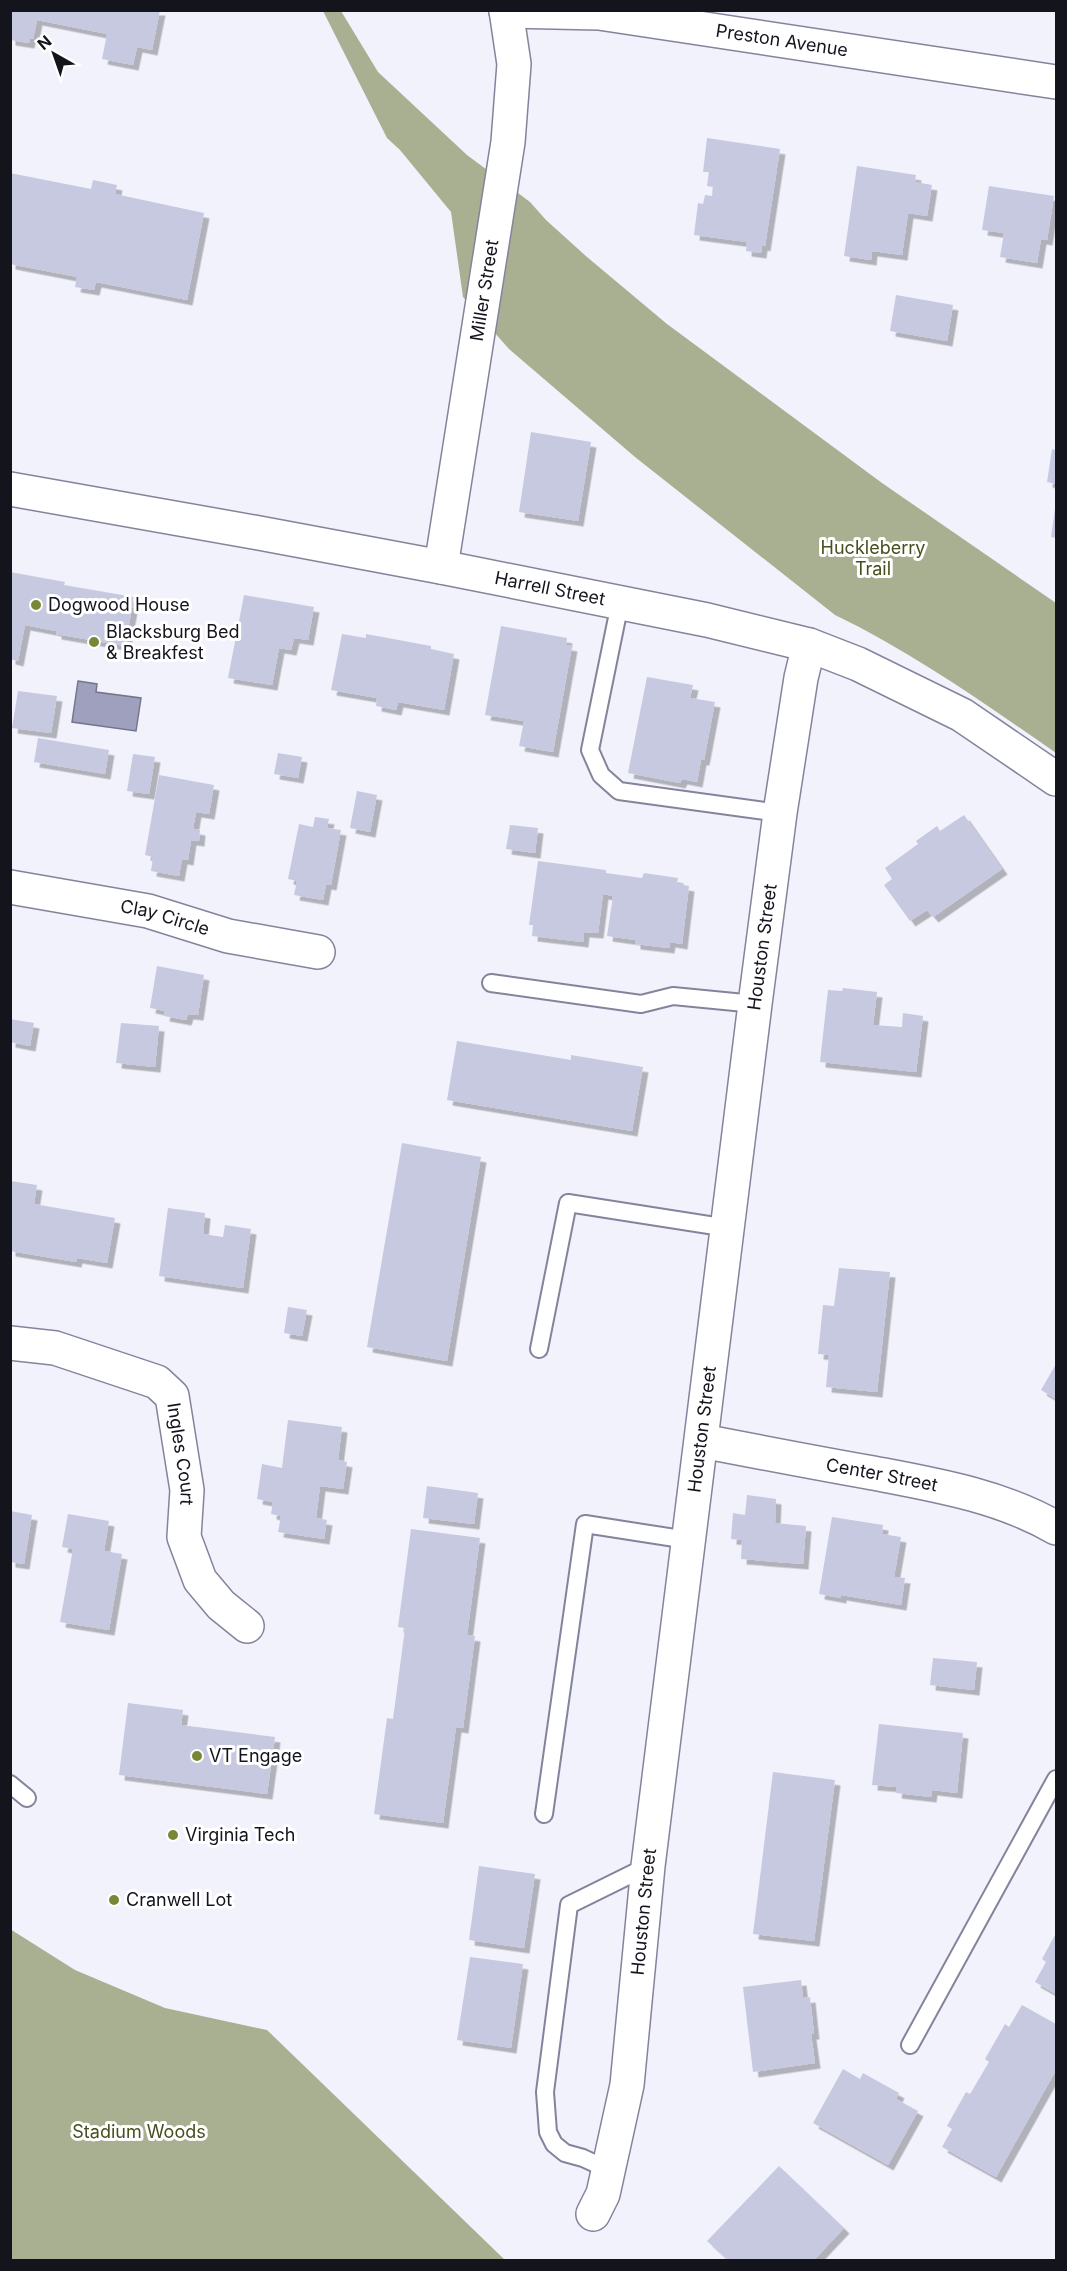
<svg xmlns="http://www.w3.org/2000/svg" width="1067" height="2271" font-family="Inter,sans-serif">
	<defs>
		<filter id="shadow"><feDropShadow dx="5.5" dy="5.5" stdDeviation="0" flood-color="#0004"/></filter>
	</defs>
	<rect width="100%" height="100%" fill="#f1f2fc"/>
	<path fill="#a9b092" d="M323,11H341L378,72L467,155L530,202L546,220L587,257L667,324L882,483L1056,603V753C985,704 914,653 835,615L635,457L509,349L463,297L451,212L400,150L387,138Z
		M10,1929L75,1970L165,2008L267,2030L505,2260H11Z"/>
	<path fill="#9ea0bd" stroke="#75768d" stroke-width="1.5" d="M78,681L97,684L96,692L141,698L136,731L72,722Z"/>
	<path fill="#c7c9e1" filter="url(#shadow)" d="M10,10H160L152,50L137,47L133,65L102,59L107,34L37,20L33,39L30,38L29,43L10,40Z
		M707,138L780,149L765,246L762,245L761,253L746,251L747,242L694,235L698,203L703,204L705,195L712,196L713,187L707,186L709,172H703Z
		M857,166L916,175L915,182L932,185L927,216L908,213L902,255L872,251L871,260L844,256Z
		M10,173L91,189L93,180L117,185L115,194L204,213L187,300L96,282L94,290L75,287L77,277L10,264Z
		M989,186L1054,196L1047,240L1041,239L1037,263L1000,257L1004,233L982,230Z
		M896,295L953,305L947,341L890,331Z
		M531,432L591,442L578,521L519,512Z
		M1052,449L1056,450V484L1047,482Z
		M1055,508H1056V538L1051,537Z
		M10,572L65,582L64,585L134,597L125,646L56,634V631L25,625L18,661L10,659Z
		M244,595L314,607L308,640L294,638L291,650L279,648L272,685L228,678Z
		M501,626L567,638L566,645L572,646L553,752L519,746L524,721L485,715Z
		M342,634L366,638V634L431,646V649L454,654L444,710L398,702L396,710L376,706L377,698L331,690Z
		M647,677L693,685L690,698L715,702L704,760H701L697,782L682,779L680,783L628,773Z
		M18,691L57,696L51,733L12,728Z
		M38,738L109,750L105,774L34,762Z
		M278,753L302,757L298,778L274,774Z
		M133,754L155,757L149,794L127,791Z
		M159,775L214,785L209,814L196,812L193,829L200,830L199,841L191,840L188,860L182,859L179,876L151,871L153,857L145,855Z
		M357,791L377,795L370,832L350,828Z
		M964,815L1002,869L933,917L927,910L910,921L884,885L892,879L885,868L918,844L916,841L937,826L940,831Z
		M315,817L329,819L327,828L341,830L331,885L326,884L323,900L294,895L297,881L288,879L299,824L313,827Z
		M510,825L538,828L535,853L506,849Z
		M538,861L606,870V873L642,878L644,873L678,878L677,884L689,886L682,944L670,942L669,948L635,944V940L607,936L613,896L603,894L598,933L584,932L583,942L532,936L533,925H529Z
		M157,966L204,975L198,1015L188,1014L186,1020L164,1016L165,1011L150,1008Z
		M843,988L877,992L873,1025L902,1027L903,1013L923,1016L916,1072L820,1062L828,990L842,991Z
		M10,1019L34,1023L30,1046L10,1042Z
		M121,1023L159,1026L155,1067L116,1063Z
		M457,1041L571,1060V1055L643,1067L632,1131L447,1100Z
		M402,1143L481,1157L447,1361L367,1347Z
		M10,1181L37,1185L34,1204L115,1218L107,1263L77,1258L76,1262L10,1251Z
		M168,1208L205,1213L203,1234L223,1237L225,1225L251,1229L243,1288L159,1276Z
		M839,1268L890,1272L877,1392L826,1387L829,1355L818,1354L823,1305L834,1306Z
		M288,1307L307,1310L302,1336L284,1333Z
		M1056,1364V1399L1041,1390Z
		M288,1420L342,1427L338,1460L347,1462L343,1489L320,1486L316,1518L327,1520L324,1539L278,1532L281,1516L271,1514L273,1502L257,1499L262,1464L282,1468Z
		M427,1486L478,1493L474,1524L423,1518Z
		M747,1495L776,1499L775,1523L806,1526L803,1564L741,1559L742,1540L731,1539L733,1513L745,1515Z
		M10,1511L32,1515L24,1564L10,1562Z
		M68,1514L109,1521L104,1551L122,1554L109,1630L60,1622L73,1549L62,1547Z
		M832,1517L883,1525L882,1534L901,1537L894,1577L905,1578L901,1605L841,1595V1598L819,1594Z
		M411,1529L480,1538L467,1635L475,1636L463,1728L456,1727L443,1823L374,1814L387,1718L393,1719L405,1628L398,1627Z
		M933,1658L977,1662L974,1690L930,1685Z
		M128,1703L183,1710L181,1725L275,1737L267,1794L119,1775Z
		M879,1724L963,1733L957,1793L932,1790L931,1797L896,1793L897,1787L872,1785Z
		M773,1772L835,1780L814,1941L753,1934Z
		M479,1866L535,1874L524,1948L469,1940Z
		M1056,1933V1994L1035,1982L1046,1962L1042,1959Z
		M470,1957L523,1964L511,2048L457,2040Z
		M801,1980L803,1998L810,1997L814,2034H811L815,2063L753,2072L743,1987Z
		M1022,2005L1056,2024V2070L996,2177L942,2147L952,2129L947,2126L966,2092L970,2094L989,2062L985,2059L1005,2024L1009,2027Z
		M843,2069L860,2079L863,2073L899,2093L896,2099L918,2111L888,2165L813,2123Z
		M779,2166L844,2228L814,2260H728L707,2241Z"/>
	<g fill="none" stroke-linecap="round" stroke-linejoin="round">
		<defs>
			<path id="service" d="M620,603L590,750L601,775L619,791L780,813
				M491,983L641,1004L673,996L755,1004
				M539,1349L568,1203L728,1228
				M10,1784L27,1798
				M544,1814L585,1524L688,1540
				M910,2045L1056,1779
				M609,2170L583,2158L565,2153L554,2144L548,2132L545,2092L569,1905L648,1866"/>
			<g id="minor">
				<path id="s1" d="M506,11L599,13L1056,82"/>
				<path id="s2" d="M10,489L259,533L441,567L707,620L809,645L858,664L962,715L1056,779"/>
				<path id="s3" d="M441,567L508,142L514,64L506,10"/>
				<path id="s4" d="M10,887L148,911L228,936L318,952"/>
				<path id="s5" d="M10,1343L55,1348L157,1382L172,1396L187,1490L184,1537L200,1580L221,1605L247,1626"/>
				<path id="s6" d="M702,1441C759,1452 816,1463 873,1473C936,1485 1001,1496 1056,1528"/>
				<path id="s7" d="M593,2214L603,2194L627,2085L648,1866L755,1004L780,813L801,678L809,645"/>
			</g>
		</defs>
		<use href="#service" stroke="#83849b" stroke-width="20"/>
		<use href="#minor" stroke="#83849b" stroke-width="36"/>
		<use href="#service" stroke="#fff" stroke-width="16"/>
		<use href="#minor" stroke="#fff" stroke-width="33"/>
	</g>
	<g fill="#788735" stroke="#fff" stroke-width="2">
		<circle cx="36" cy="605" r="6"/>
		<circle cx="94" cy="642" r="6"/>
		<circle cx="197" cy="1756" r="6"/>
		<circle cx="173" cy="1835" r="6"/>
		<circle cx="114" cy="1900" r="6"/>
	</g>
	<g text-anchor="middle" stroke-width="6" stroke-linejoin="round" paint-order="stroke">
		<g font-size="18" fill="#14141d" stroke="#fff">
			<text dy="6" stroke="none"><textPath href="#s1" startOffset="278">Preston Avenue</textPath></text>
			<text dy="6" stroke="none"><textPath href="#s3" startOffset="280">Miller Street</textPath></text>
			<text dy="6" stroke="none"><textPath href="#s2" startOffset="549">Harrell Street</textPath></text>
			<text dy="6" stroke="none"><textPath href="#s4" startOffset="158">Clay Circle</textPath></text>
			<text dy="6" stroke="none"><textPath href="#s7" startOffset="1280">Houston Street</textPath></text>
			<text dy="6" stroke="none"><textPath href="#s7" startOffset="794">Houston Street</textPath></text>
			<text dy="6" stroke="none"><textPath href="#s5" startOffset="232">Ingles Court</textPath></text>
			<text dy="6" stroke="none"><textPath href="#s6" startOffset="183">Center Street</textPath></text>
			<text dy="6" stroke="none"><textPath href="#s7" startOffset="308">Houston Street</textPath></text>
		</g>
		<g font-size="18" fill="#464f1d" stroke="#fff">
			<text x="873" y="554">Huckleberry<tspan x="873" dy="21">Trail</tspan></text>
			<text x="139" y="2138">Stadium Woods</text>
		</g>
		<g font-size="18" fill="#14141d" stroke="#fff" text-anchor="start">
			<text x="48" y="611">Dogwood House</text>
			<text x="106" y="638">Blacksburg Bed<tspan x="106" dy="21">&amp; Breakfest</tspan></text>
			<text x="209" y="1762">VT Engage</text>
			<text x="185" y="1841">Virginia Tech</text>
			<text x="126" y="1906">Cranwell Lot</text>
		</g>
	</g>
	<rect width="1067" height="2271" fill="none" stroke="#14141d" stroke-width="24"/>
	<g transform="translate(54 54) rotate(320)" stroke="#ffffff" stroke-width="4.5" paint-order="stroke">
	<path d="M0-4.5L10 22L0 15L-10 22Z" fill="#14141d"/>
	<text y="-9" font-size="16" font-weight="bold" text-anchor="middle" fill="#14141d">N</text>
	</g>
</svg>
